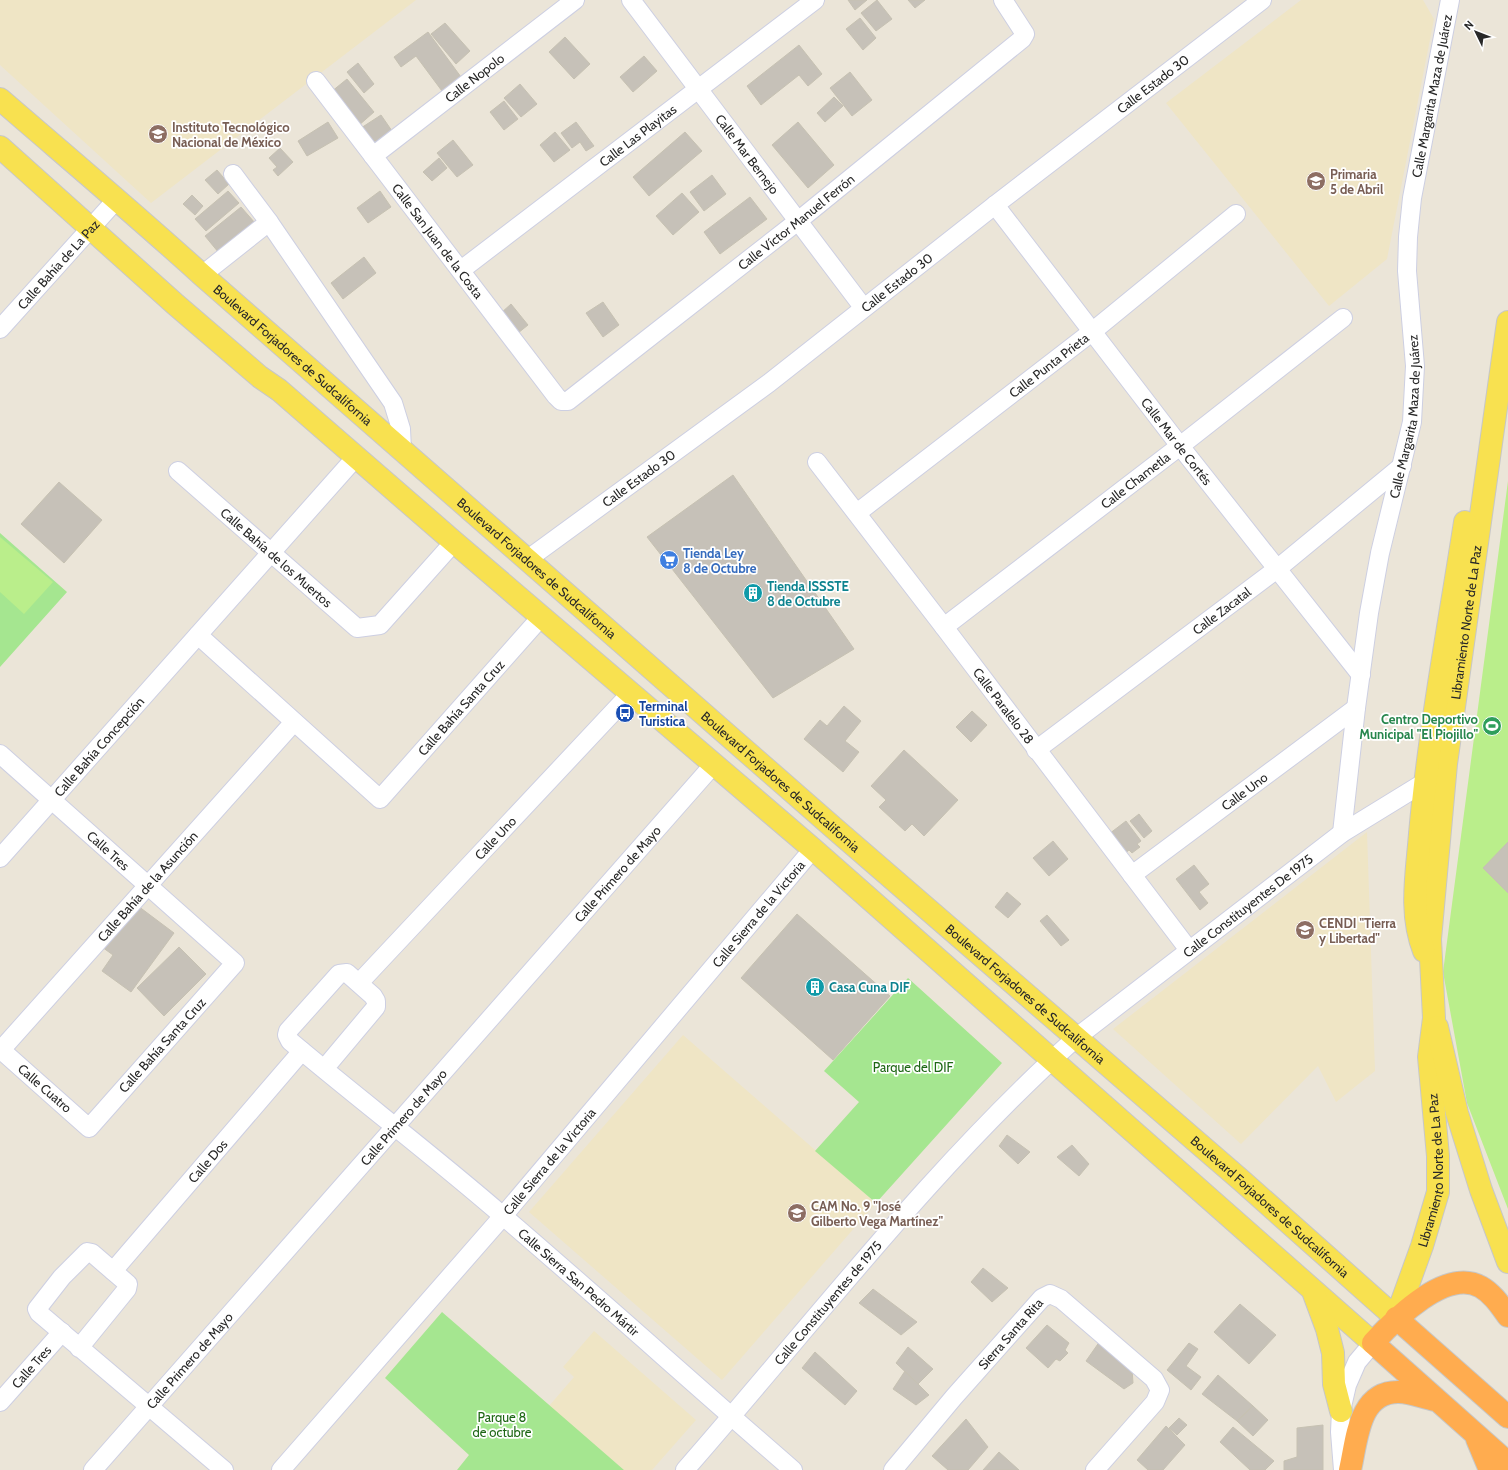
<svg xmlns="http://www.w3.org/2000/svg" width="1508" height="1470" font-family="Cabin,sans-serif">
	<rect width="100%" height="100%" fill="#ebe5d8"/>
	<path fill="#efe5c5" d="M0,0H416L151,203L0,65Z
		M1301,0H1423L1434,19L1387,259L1329,306L1166,103Z
		M1367,832L1375,1071L1336,1102L1318,1066L1241,1144L1113,1029Z
		M683,1035L876,1203L722,1380L529,1212Z
		M594,1331L696,1420L652,1470H624L549,1406L574,1377L563,1367Z"/>
	<path fill="#a5e690" d="M0,533L67,592L0,667Z
		M908,978L1002,1063L876,1203L815,1151L859,1102L824,1071Z
		M442,1312L624,1470H457L469,1455L385,1378Z"/>
	<path fill="#baee8b" d="M1508,481V1209L1467,1103L1443,972Z
		M0,537L53,582L24,614L0,592Z"/>
	<path fill="#c6c1b8" stroke="#c6c1b2" d="M848,0H867L855,10Z
		M877,0L892,19L876,31L861,13Z
		M908,0H925L915,8Z
		M860,18L876,38L863,50L846,29Z
		M445,23L470,51L456,64L431,34Z
		M428,32L461,77L442,91L416,56L401,67L394,57Z
		M565,37L590,64L574,79L549,52Z
		M799,45L822,74L808,86L799,75L761,105L747,86Z
		M644,56L657,71L633,92L620,77Z
		M358,63L374,84L364,93L347,72Z
		M850,72L872,100L852,116L830,88Z
		M347,79L374,112L358,126L331,92Z
		M520,84L537,104L521,117L504,98Z
		M834,97L843,106L825,122L817,113Z
		M504,101L518,119L504,130L490,112Z
		M381,115L392,131L372,145L361,128Z
		M328,122L338,138L307,156L298,141Z
		M576,122L594,146L586,151L580,142L572,148L561,133Z
		M798,122L834,165L808,188L772,145Z
		M555,132L570,150L554,162L540,145Z
		M685,132L702,151L649,196L633,177Z
		M453,140L473,165L457,177L437,153Z
		M280,148L293,162L278,176L273,170L277,167L269,158Z
		M439,158L447,168L432,181L423,172Z
		M217,170L229,184L218,194L205,180Z
		M712,175L726,194L704,211L690,192Z
		M228,191L239,203L206,231L195,219Z
		M380,191L391,207L368,223L357,208Z
		M682,193L699,212L673,235L656,216Z
		M192,195L203,206L195,215L183,204Z
		M750,197L767,219L720,254L704,232Z
		M241,207L255,223L219,253L205,236Z
		M364,257L376,273L343,299L331,283Z
		M603,302L619,325L603,337L586,313Z
		M511,304L528,325L518,333L501,313Z
		M733,475L854,649L773,698L647,537Z
		M59,482L102,520L64,563L21,524Z
		M844,706L861,721L845,741L859,752L843,772L804,739L820,720L827,726Z
		M972,711L987,725L971,742L956,727Z
		M904,750L958,800L924,836L912,824L905,831L879,807L886,800L871,786Z
		M1139,814L1152,831L1144,838L1130,821Z
		M1126,821L1141,841L1137,844L1140,847L1132,853L1129,850L1124,854L1109,834Z
		M1053,841L1068,859L1049,876L1033,858Z
		M1508,842V893L1483,868Z
		M1194,865L1209,884L1199,892L1208,903L1200,910L1176,879Z
		M1007,892L1021,904L1008,918L995,907Z
		M134,903L174,933L131,992L102,971L113,955L102,947Z
		M797,914L890,996L833,1060L741,978Z
		M1047,915L1069,940L1061,946L1040,921Z
		M179,947L206,974L164,1016L137,988Z
		M1007,1135L1030,1152L1018,1164L999,1146Z
		M1072,1145L1089,1164L1079,1176L1057,1157Z
		M983,1268L1008,1288L992,1302L971,1282Z
		M873,1289L917,1322L901,1335L859,1303Z
		M1240,1304L1276,1335L1249,1364L1214,1332Z
		M1047,1325L1069,1343L1065,1350L1068,1353L1060,1361L1056,1359L1048,1368L1026,1348Z
		M1100,1341L1132,1369L1133,1383L1124,1389L1086,1361Z
		M1189,1343L1198,1349L1186,1366L1201,1377L1191,1390L1167,1370Z
		M908,1347L933,1369L918,1384L896,1363Z
		M815,1352L857,1391L845,1405L802,1368Z
		M905,1371L929,1395L916,1405L893,1389Z
		M1218,1375L1253,1406L1237,1421L1202,1394Z
		M1253,1406L1268,1420L1253,1436L1237,1421Z
		M1179,1418L1187,1425L1177,1435L1169,1428Z
		M966,1419L988,1447L968,1470H948L932,1456Z
		M1323,1425V1470H1284V1461L1297,1457V1428Z
		M1166,1426L1185,1445L1163,1470H1148L1137,1460Z
		M1233,1427L1274,1461L1265,1470H1250L1220,1442Z
		M999,1452L1019,1470H983Z"/>
	<g fill="none" stroke-linecap="round" stroke-linejoin="round">
		<defs>
			<g id="minor">
				<path id="s1" d="M631,0L863,307"/>
				<path id="s2" d="M316,81L556,396L561,401H568L798,221L1022,39L1025,34L1003,0"/>
				<path id="s3" d="M373,156L575,0"/>
				<path d="M233,174L269,222L393,403L401,429L402,450"/>
				<path id="s4" d="M995,205L1180,446L1361,675"/>
				<path id="s5" d="M461,270L815,0"/>
				<path d="M202,275L269,222"/>
				<path id="s6" d="M0,329L116,200"/>
				<path id="s7" d="M817,462L944,627L1189,950"/>
				<path id="s8" d="M178,471L357,628L380,625L454,542"/>
				<path id="s9" d="M857,513L1093,331L1236,214"/>
				<path id="s10" d="M528,559L769,383L995,205L1262,0"/>
				<path id="s11" d="M944,627L1180,446L1343,318"/>
				<path id="s12" d="M198,635L380,799L542,616"/>
				<path id="s13" d="M1036,750L1277,569L1402,466"/>
				<path id="s14" d="M0,754L235,963L89,1128L0,1049"/>
				<path id="s15" d="M1342,833L1356,708L1369,613L1380,553L1412,422L1415,366L1407,271L1408,237L1412,198L1450,0"/>
				<path id="s16" d="M0,858L356,457"/>
				<path id="s17" d="M1132,875L1356,708"/>
				<path id="s18" d="M359,983L631,693"/>
				<path id="s19" d="M0,1051L294,722"/>
				<path id="s20" d="M324,1069L376,1007V1001L373,996L347,973L339,974L288,1031L287,1035L290,1041C360,1100 434,1156 503,1216C601,1300 696,1386 793,1470"/>
				<path id="s21" d="M113,1271L302,1051"/>
				<path d="M79,1348L127,1289L128,1284L92,1253L87,1252L62,1277L37,1309L39,1313L224,1470"/>
				<path id="s22" d="M0,1402L62,1332"/>
				<path id="s23" d="M93,1470L714,764"/>
				<path id="s24" d="M281,1470L503,1216L813,849"/>
				<path id="s25" d="M685,1470C813,1324 932,1167 1077,1037L1342,833L1425,782"/>
				<path id="s26" d="M893,1470L954,1397L1042,1298L1050,1294L1061,1299L1154,1379L1160,1390L1155,1402L1095,1470"/>
				<path d="M1343,1470L1340,1432L1341,1411L1347,1385L1357,1362L1373,1343"/>
			</g>
			<g id="major">
				<path id="s27" d="M0,99C67,157 136,215 202,275L835,829L1242,1181L1396,1318L1422,1246L1438,1192V1156L1429,1057L1434,1018L1430,939L1446,764L1508,322"/>
				<path d="M0,147L175,304L260,377L279,390L454,542L813,849L1373,1343"/>
				<path d="M1424,951C1409,913 1417,873 1420,834C1429,730 1449,626 1465,522"/>
				<path d="M1437,1027L1457,1113L1481,1190L1508,1262"/>
				<path d="M1314,1294L1327,1329L1333,1353L1334,1384L1341,1411"/>
			</g>
			<path id="highway" d="M1508,1316C1500,1305 1493,1294 1481,1287C1446,1267 1394,1320 1373,1343L1508,1463
				M1396,1318L1508,1417
				M1477,1439L1490,1470
				M1350,1470C1357,1441 1358,1391 1399,1392C1410,1392 1424,1398 1435,1400"/>
		</defs>
		<use href="#minor" stroke="#cdcfe2" stroke-width="20"/>
		<use href="#major" stroke="#c7c7c7" stroke-width="24"/>
		<use href="#highway" stroke="#c7c7c7" stroke-width="24"/>
		<use href="#minor" stroke="#fff" stroke-width="18"/>
		<use href="#major" stroke="#f8e150" stroke-width="22"/>
		<use href="#highway" stroke="#ffac4f" stroke-width="22"/>
	</g>
	<defs>
		<symbol id="university-disc" viewBox="-11 -11 22 22"><circle r="9.5" fill="#8d6e63" stroke="#fff"/><path d="M0-5L7-2L0 1L-7-2ZM-4 1L0 2.5L4 1V4Q0 6-4 4Z" fill="#fff"/></symbol>
		<symbol id="school-disc" viewBox="-11 -11 22 22"><circle r="9.5" fill="#8d6e63" stroke="#fff"/><path d="M0-5L7-2L0 1L-7-2ZM-4 1L0 2.5L4 1V4Q0 6-4 4Z" fill="#fff"/></symbol>
		<symbol id="supermarket-disc" viewBox="-11 -11 22 22"><circle r="9.5" fill="#3f7fe0" stroke="#fff"/><path d="M-6-5.5h2.5l.6 2H6L4.5 2H-2.5L-4.4-4H-6ZM-1.5 3.2a1.3 1.3 0 1 0 .1 0ZM3 3.2a1.3 1.3 0 1 0 .1 0Z" fill="#fff"/></symbol>
		<symbol id="building-disc" viewBox="-11 -11 22 22"><circle r="9.5" fill="#0f9aa8" stroke="#fff"/><path d="M-4-6H4V6H1V3H-1V6H-4ZM-2.5-4.3h1.7v1.8h-1.7ZM.8-4.3h1.7v1.8H.8ZM-2.5-1h1.7V.8h-1.7ZM.8-1h1.7V.8H.8Z" fill="#fff"/></symbol>
		<symbol id="bus-disc" viewBox="-11 -11 22 22"><circle r="9.5" fill="#1a4fb4" stroke="#fff"/><path d="M-5-6H5V4H4V6H2V4H-2V6H-4V4H-5ZM-3.5-4V0h7V-4ZM-3.5 1.2v1.5H-2V1.2ZM2 1.2v1.5H3.5V1.2Z" fill="#fff"/></symbol>
		<symbol id="stadium-disc" viewBox="-11 -11 22 22"><circle r="9.5" fill="#2e9e5b" stroke="#fff"/><path d="M0-5a6.5 5 0 1 0 0 10a6.5 5 0 1 0 0-10ZM-3.5-1.8h7v3.6h-7Z" fill="#fff"/></symbol>
	</defs>
	<g fill-rule="evenodd">
		<use href="#university-disc" x="147" y="123" width="22" height="22"/>
		<use href="#school-disc" x="1305" y="170" width="22" height="22"/>
		<use href="#supermarket-disc" x="658" y="549" width="22" height="22"/>
		<use href="#building-disc" x="742" y="582" width="22" height="22"/>
		<use href="#bus-disc" x="614" y="702" width="22" height="22"/>
		<use href="#stadium-disc" x="1481" y="715" width="22" height="22"/>
		<use href="#school-disc" x="1294" y="919" width="22" height="22"/>
		<use href="#building-disc" x="804" y="976" width="22" height="22"/>
		<use href="#school-disc" x="786" y="1202" width="22" height="22"/>
	</g>
	<g text-anchor="middle" stroke-width="3.5" stroke-linejoin="round" paint-order="stroke">
		<g font-size="13" fill="#282828" stroke="#fff">
			<text dy="5" stroke="none"><textPath href="#s3" startOffset="128">Calle Nopolo</textPath></text>
			<text dy="5" stroke="none"><textPath href="#s10" startOffset="785">Calle Estado 30</textPath></text>
			<text dy="5" stroke="none"><textPath href="#s15" startOffset="746">Calle Margarita Maza de Juárez</textPath></text>
			<text dy="5" stroke="none"><textPath href="#s5" startOffset="222">Calle Las Playitas</textPath></text>
			<text dy="5" stroke="none"><textPath href="#s1" startOffset="193">Calle Mar Bernejo</textPath></text>
			<text dy="5" stroke="none"><textPath href="#s2" startOffset="700">Calle Víctor Manuel Ferrón</textPath></text>
			<text dy="5" stroke="none"><textPath href="#s2" startOffset="201">Calle San Juan de la Costa</textPath></text>
			<text dy="5" stroke="none"><textPath href="#s6" startOffset="87">Calle Bahía de La Paz</textPath></text>
			<text dy="5" stroke="none"><textPath href="#s10" startOffset="461">Calle Estado 30</textPath></text>
			<text dy="5" stroke="none"><textPath href="#s27" startOffset="389">Boulevard Forjadores de Sudcalifornia</textPath></text>
			<text dy="5" stroke="none"><textPath href="#s9" startOffset="242">Calle Punta Prieta</textPath></text>
			<text dy="5" stroke="none"><textPath href="#s15" startOffset="422">Calle Margarita Maza de Juárez</textPath></text>
			<text dy="5" stroke="none"><textPath href="#s4" startOffset="298">Calle Mar de Cortés</textPath></text>
			<text dy="5" stroke="none"><textPath href="#s10" startOffset="137">Calle Estado 30</textPath></text>
			<text dy="5" stroke="none"><textPath href="#s11" startOffset="241">Calle Chametla</textPath></text>
			<text dy="5" stroke="none"><textPath href="#s8" startOffset="131">Calle Bahía de los Muertos</textPath></text>
			<text dy="5" stroke="none"><textPath href="#s27" startOffset="713">Boulevard Forjadores de Sudcalifornia</textPath></text>
			<text dy="5" stroke="none"><textPath href="#s13" startOffset="232">Calle Zacatal</textPath></text>
			<text dy="5" stroke="none"><textPath href="#s27" startOffset="2559">Libramiento Norte de La Paz</textPath></text>
			<text dy="5" stroke="none"><textPath href="#s7" startOffset="307">Calle Paralelo 28</textPath></text>
			<text dy="5" stroke="none"><textPath href="#s12" startOffset="367">Calle Bahía Santa Cruz</textPath></text>
			<text dy="5" stroke="none"><textPath href="#s16" startOffset="149">Calle Bahía Concepción</textPath></text>
			<text dy="5" stroke="none"><textPath href="#s27" startOffset="1037">Boulevard Forjadores de Sudcalifornia</textPath></text>
			<text dy="5" stroke="none"><textPath href="#s17" startOffset="140">Calle Uno</textPath></text>
			<text dy="5" stroke="none"><textPath href="#s18" startOffset="199">Calle Uno</textPath></text>
			<text dy="5" stroke="none"><textPath href="#s14" startOffset="145">Calle Tres</textPath></text>
			<text dy="5" stroke="none"><textPath href="#s23" startOffset="794">Calle Primero de Mayo</textPath></text>
			<text dy="5" stroke="none"><textPath href="#s19" startOffset="221">Calle Bahía de la Asunción</textPath></text>
			<text dy="5" stroke="none"><textPath href="#s25" startOffset="800">Calle Constituyentes De 1975</textPath></text>
			<text dy="5" stroke="none"><textPath href="#s24" startOffset="733">Calle Sierra de la Victoria</textPath></text>
			<text dy="5" stroke="none"><textPath href="#s27" startOffset="1361">Boulevard Forjadores de Sudcalifornia</textPath></text>
			<text transform="translate(162 1045) rotate(-48)" y="5">Calle Bahía Santa Cruz</text>
			<text transform="translate(45 1088) rotate(41)" y="5">Calle Cuatro</text>
			<text dy="5" stroke="none"><textPath href="#s23" startOffset="470">Calle Primero de Mayo</textPath></text>
			<text dy="5" stroke="none"><textPath href="#s21" startOffset="145">Calle Dos</textPath></text>
			<text dy="5" stroke="none"><textPath href="#s24" startOffset="409">Calle Sierra de la Victoria</textPath></text>
			<text dy="5" stroke="none"><textPath href="#s27" startOffset="2007">Libramiento Norte de La Paz</textPath></text>
			<text dy="5" stroke="none"><textPath href="#s27" startOffset="1685">Boulevard Forjadores de Sudcalifornia</textPath></text>
			<text dy="5" stroke="none"><textPath href="#s20" startOffset="599">Calle Sierra San Pedro Mártir</textPath></text>
			<text dy="5" stroke="none"><textPath href="#s25" startOffset="220">Calle Constituyentes de 1975</textPath></text>
			<text dy="5" stroke="none"><textPath href="#s26" startOffset="180">Sierra Santa Rita</textPath></text>
			<text dy="5" stroke="none"><textPath href="#s23" startOffset="146">Calle Primero de Mayo</textPath></text>
			<text dy="5" stroke="none"><textPath href="#s22" startOffset="47">Calle Tres</textPath></text>
		</g>
		<g font-size="13" font-weight="bold" fill="#785e54" stroke="#fff" text-anchor="start">
			<text x="172" y="132">Instituto Tecnológico<tspan x="172" dy="15">Nacional de México</tspan></text>
			<text x="1330" y="179">Primaria<tspan x="1330" dy="15">5 de Abril</tspan></text>
			<text x="1319" y="928">CENDI "Tierra<tspan x="1319" dy="15">y Libertad"</tspan></text>
			<text x="811" y="1211">CAM No. 9 "José<tspan x="811" dy="15">Gilberto Vega Martínez"</tspan></text>
		</g>
		<g font-size="13" font-weight="bold" fill="#366cbe" stroke="#fff" text-anchor="start">
			<text x="683" y="558">Tienda Ley<tspan x="683" dy="15">8 de Octubre</tspan></text>
		</g>
		<g font-size="13" font-weight="bold" fill="#0d838f" stroke="#fff" text-anchor="start">
			<text x="767" y="591">Tienda ISSSTE<tspan x="767" dy="15">8 de Octubre</tspan></text>
			<text x="829" y="992">Casa Cuna DIF</text>
		</g>
		<g font-size="13" font-weight="bold" fill="#164399" stroke="#fff" text-anchor="start">
			<text x="639" y="711">Terminal<tspan x="639" dy="15">Turistica</tspan></text>
		</g>
		<g font-size="13" font-weight="bold" fill="#27864d" stroke="#fff" text-anchor="end">
			<text x="1478" y="724">Centro Deportivo<tspan x="1478" dy="15">Municipal "El Piojillo"</tspan></text>
		</g>
		<g font-size="13" fill="#1e6715" stroke="#fff">
			<text x="913" y="1072">Parque del DIF</text>
			<text x="502" y="1422">Parque 8<tspan x="502" dy="15">de octubre</tspan></text>
		</g>
	</g>
	<g transform="translate(1476 32) rotate(313)" stroke="#ffffff" stroke-width="3" paint-order="stroke">
	<path d="M0-3L7 15L0 10L-7 15Z" fill="#282828"/>
	<text y="-6" font-size="11" font-weight="bold" text-anchor="middle" fill="#282828">N</text>
	</g>
</svg>
